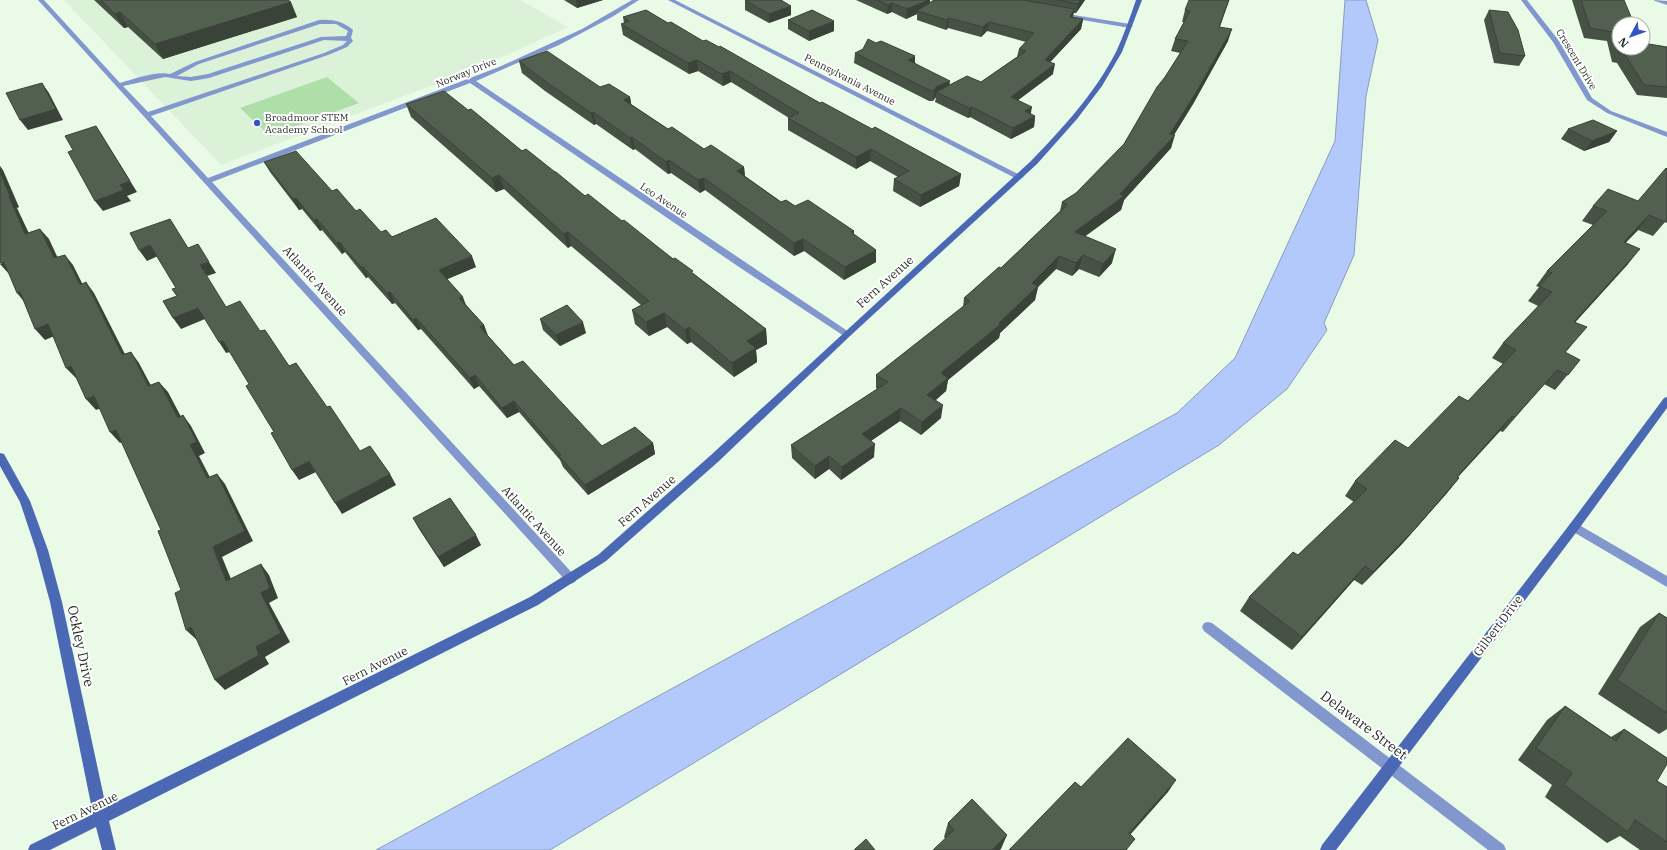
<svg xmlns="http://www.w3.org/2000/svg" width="1667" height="850" font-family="'IBM Plex Serif',serif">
	<rect width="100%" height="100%" fill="#e9fbe7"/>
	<path fill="#dbf2d8" d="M64,0H520L568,27L496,60L444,81L221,165Z"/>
	<path fill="#afdfa9" d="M327,77L359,103L270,136L240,108Z"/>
	<path fill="#b3c9fc" stroke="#899bbc" d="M1345,0H1366L1378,40L1366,96L1354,255L1324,323L1327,330L1287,389L1219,445L550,850H376L1177,413L1235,358L1335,141Z"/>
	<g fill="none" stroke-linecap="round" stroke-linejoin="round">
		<path fill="#8197cd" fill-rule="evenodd" d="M38,0H44L120,83C135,79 155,71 170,74L195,62L319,20C332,19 343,21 353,30L351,38L353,41L347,47L328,55L151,116L208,178L499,67L582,29L632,0H639L612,17L559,45L476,81L852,334L850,336H844L739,267L470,83L212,182L575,576L577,579L575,582L571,584L567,582ZM320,24H336L348,31L346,36L321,37L208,74L191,77L177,76L199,64ZM324,40L347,41L343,45L324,53L148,112L123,86L165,77L191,81L209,78Z
			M668,0H675L1024,177L1020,179H1017Z
			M1521,0H1527L1559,41L1592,98L1611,111L1667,132V137L1607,113L1587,100L1553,42Z
			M1654,0L1667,1V5L1655,1Z
			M1061,13L1130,24L1133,26L1130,28L1059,16V14Z
			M1574,522L1667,576V587L1570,530L1568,527L1570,524Z
			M1208,622L1212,623L1504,845L1506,850H1488L1204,631L1202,627L1204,623Z"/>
		<path fill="#4b68b5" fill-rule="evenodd" d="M1136,0H1142L1122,52L1102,86L1077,119L1037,164L850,336L719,461L606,561L538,605L109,821L116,850H102L96,827L50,850H28L30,845L93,814L50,602L36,550L20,502L0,466V453L4,454L30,501L48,550L62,602L106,807L530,597L598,555L711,455L1031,161C1063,128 1095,93 1116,52C1124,35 1130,17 1136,0Z
			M1667,397V408L1578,530L1336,850H1320L1322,845L1570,524L1664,398Z"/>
	</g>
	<path fill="#465344" d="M94,0H288L297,17L163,59L128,27L124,28Z
		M564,0H603L577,8Z
		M745,0L791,6V15L769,23L745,10Z
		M856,0H930V3L934,0H1085L1076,13H1074L1073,17L1083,19L1081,29L1050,62L1053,74L1018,100L1031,114L1035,116L1034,127L1011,139L970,117L968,118L935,102L936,97L935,98L933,101H929L854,63L855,53L915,63L949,85L981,82L1017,57L1019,49L1026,42L987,31L981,37L948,28L946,30L917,20V14L906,19L892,12L887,14Z
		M1229,0L1220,27L1228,41L1193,104L1174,135L1171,148L1124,200L1121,210L1085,236L1112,263L1099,277L1079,269L1072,276L1056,269L1038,287L1035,300L1000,333L999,338L948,380L946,391L936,400L941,418L921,435L900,421L871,441L874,457L841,480L829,469L815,479L792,458L791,445L877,389L876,388V375L963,307L964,298L1001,268L1060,211L1062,202L1076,193L1124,144L1180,53L1171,51L1175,39L1184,22H1182L1185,10Z
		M1572,0H1624L1619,48L1667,47V98L1637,95L1617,63L1612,62L1607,41L1584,38Z
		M1489,10L1525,56L1519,66L1494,63L1484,20Z
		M623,17L668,23L703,41L820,103L961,174L959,186L920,207L893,191L894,179L898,177L870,161L856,169L788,130V118H789L731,82L723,86L698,71L689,74L623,35L621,24L624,23Z
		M788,20L834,31L809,41L788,29Z
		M519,61L600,87L630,97L631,104L668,129L704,149L744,167L745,176L781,202L795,206L854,231V234L876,262L844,280L804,251L794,256L705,190L700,193L671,173L668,174L635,149L633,150L596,124L594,125L545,91L522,73Z
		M406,104L468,110L522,151L585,196L622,221L694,274L766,329L767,344L756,350L757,362L734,377L691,342L687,344L667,327L649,336L635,324L632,310L641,305L571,246L568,248L504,189L496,192L411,117Z
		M1568,129L1617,131L1609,142L1584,151L1561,139Z
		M264,162L332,191L356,211L381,232L476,267L447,279L467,306L484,325L488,336L514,365L602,446L653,443L655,454L588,495L563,467L560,460L519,412L507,418L479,386L474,389L421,329L418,330L395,303L392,304L368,277L366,278L345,252L342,254L322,230L320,231L302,209L299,210L270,172Z
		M1667,169V223L1665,222L1653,236L1638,230L1625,243L1628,264L1575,322L1574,342L1565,353L1580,360L1555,390L1544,384L1503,432L1500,431L1458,477L1459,478L1447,493L1402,544L1362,585L1354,580L1292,650L1240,611L1249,597L1298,555L1354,502L1345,496L1355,481L1408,448L1468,401L1503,364L1492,358L1503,343L1538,306L1528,301L1539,287L1536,286L1547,271L1593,225L1582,221L1593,206L1638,201Z
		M540,319L586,333L560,346L543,330Z
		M413,518L481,545L444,567L419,529Z
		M1659,613L1667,618V729L1659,734L1598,694L1640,627Z
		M1565,706L1611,737L1624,729L1657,781L1667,787V850H1640L1620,836L1607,843L1545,797L1552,785L1518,760L1547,720Z
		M948,823L1001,849L945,838L944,837Z"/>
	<path fill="#394337" d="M576,0H603L577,8Z
		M929,0H930L929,9L917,11V14L906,19L907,9Z
		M1080,0H1085L1076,13L1078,4Z
		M291,2L297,17L163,59L155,44Z
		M892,3V12L887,14L888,5Z
		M791,6V15L769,23V14Z
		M1074,9L1072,19L1070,17Z
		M120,12L128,27L124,28L115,14Z
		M949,18L948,28L946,30L947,20Z
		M1083,19L1081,29L1043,70L1045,60Z
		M834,21V31L809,41V31Z
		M989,22L987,31L981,37L983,27Z
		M1232,29L1228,41L1193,104L1170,141L1175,135L1171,148L1124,200L1121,210L1072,246L1075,232L1120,194L1170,134Z
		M915,56V67L908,60Z
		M697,60L698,71L689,74L688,63Z
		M1055,64L1053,74L1009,107L1011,97Z
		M730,71L731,82L723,86L722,74Z
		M950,81L949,91L936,92V97L935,98L933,101L934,91L936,87Z
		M42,83L49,93L63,120L28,130L20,120Z
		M630,97L632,109L624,100Z
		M972,107L970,117L968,118L969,108Z
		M1032,107L1030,118L1025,111Z
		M593,112L596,124L594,125L591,113Z
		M1035,116L1034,127L1011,139L1013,128Z
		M96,126L137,192L127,196L131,201L103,211L95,201L120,185Z
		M1617,131L1609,142L1584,151L1592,141Z
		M632,137L635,149L633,150L630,138Z
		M871,149L870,161L856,169V157Z
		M669,160L671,173L668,174L666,162Z
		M0,166L3,170L19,207L17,208L34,244L25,234L9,197L0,172Z
		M744,167L745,179L737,171Z
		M961,174L959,186L920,207L921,195Z
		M499,175L504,189L496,192L492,178Z
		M704,178L705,190L700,193L698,180Z
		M296,198L302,209L299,210L293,199Z
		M1649,215L1638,230L1612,257L1624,242Z
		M317,219L322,230L320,231L314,220Z
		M40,229L49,239L63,269L54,258Z
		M568,232L571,246L568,248L564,234Z
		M803,239L804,251L794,256V243Z
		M339,242L345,252L342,254L337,243Z
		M150,245L158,256L147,261L139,250Z
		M1116,249L1112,263L1099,277L1103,264Z
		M1640,249L1628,264L1562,337L1574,322Z
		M876,250V262L844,280L845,267Z
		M65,255L73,265L88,295L80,285Z
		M1083,255L1079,269L1072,276L1076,263Z
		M472,256L476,267L443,281L439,270Z
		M1059,256L1056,269L1038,287L1035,300L1000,333L999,338L948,380L946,391L926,408L927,395L941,373L999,323L1032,283Z
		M4,262L9,274L0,264Z
		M209,262L216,273L207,276L200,265Z
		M361,267H363L368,277L366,278Z
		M86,282L94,293L131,366L122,355Z
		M20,292L26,304L17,293Z
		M390,292L395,303L392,304L387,293Z
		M463,297L467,308L459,298Z
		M198,308L205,319L181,329L173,318Z
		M664,313L667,327L649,336L646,322Z
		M416,318L421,329L418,330L413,320Z
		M583,322L586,333L560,346L556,335Z
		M48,324L57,335L45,340L35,329Z
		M484,325L488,336L480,327Z
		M689,327L691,342L687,344L685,330Z
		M1587,327L1574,342L1553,367L1565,352Z
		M766,329L767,344L756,350L757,362L734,377L732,363L747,341Z
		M223,341L230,352L226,353L219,342Z
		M131,352L139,363L157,397L148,386Z
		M71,366L81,376L76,378L66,368Z
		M475,375L479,386L474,389L470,378Z
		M159,382L168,392L187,428L178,418Z
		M94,396L104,407L96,410L86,399Z
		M514,401L519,412L507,418L502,408Z
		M943,405L941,418L921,435L922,422Z
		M901,408L900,421L862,447V434Z
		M183,415L191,426L205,453L199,456L216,489L207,478L190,445Z
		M1512,416L1500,431L1445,491L1457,477Z
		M116,430L125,440L120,443L110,432Z
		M653,443L655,454L588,495L585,485Z
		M875,444L874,457L841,480L842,467Z
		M829,456V469L815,479V466Z
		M309,461L316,472L299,480L292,470Z
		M217,474L225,484L253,541L222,557L236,591L226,581L213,547Z
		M390,474L396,485L342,514L335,503Z
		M1459,478L1447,493L1402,544L1362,585L1373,572Z
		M476,535L481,545L444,567L438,557Z
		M261,564L269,575L278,598L269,603L290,642L265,657L269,664L225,690L215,680L256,647L261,593Z
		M1365,566L1354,580L1292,650L1302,637Z
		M191,627L202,637L197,640L186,630Z
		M1176,780L1168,792L1122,844L1129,833Z
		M1007,835L1001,849L1000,850H992Z"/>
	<path fill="#51604f" stroke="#394337" d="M101,0H288L291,2L155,44L120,12L115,14Z
		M745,0H781L791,6L769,14Z
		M877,0H929L907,9L892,3L888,5Z
		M934,0H1023L1074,9L1070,17L1083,19L1045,60L1055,64L1011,97L1032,107L1025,111L1035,116L1013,128L972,107L969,108L936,92L967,76L981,82L1026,51L1019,49L1034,33L989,22L983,27L949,18L947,20L917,11Z
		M1057,0H1080L1078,4Z
		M1189,0H1229L1219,27L1232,29L1197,91L1170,134L1175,135L1120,194L1124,196L1075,232L1116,249L1103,264L1083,255L1076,263L1059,256L1032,283L1038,286L999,323L1001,324L941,373L948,378L927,395L943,405L922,422L901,408L862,434L875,444L842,467L829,456L815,466L791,445L888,382L876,375L970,301L964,298L999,267L1001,268L1067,205L1062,202L1076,193L1124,144L1157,87L1165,77L1188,41L1175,39L1190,11L1185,10Z
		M1581,0H1624L1634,24H1619V48H1643V43L1667,47V87L1644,85L1624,53L1618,52L1613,32L1590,28Z
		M646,10L668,23L671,22L703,41L706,40L719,47L720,46L820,103L822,102L872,129L875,127L961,174L921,195L894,179L909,171L871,149L856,157L788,118L799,113L730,71L722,74L697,60L688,63L621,24L629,21L623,17Z
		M812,10L834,21L809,31L788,20Z
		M1489,10L1508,12L1518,30L1525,56L1500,53Z
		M868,39L876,43L881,41L915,56L908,60L950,81L936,87L934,91L929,90L855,53L863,49Z
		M547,51L600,87L609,84L630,97L624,100L668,129L672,127L704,149L711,145L744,167L737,171L781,202L786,200L795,206L808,200L854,231L851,232L876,250L845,267L803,239L794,243L704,178L698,180L669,160L666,162L632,137L630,138L593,112L591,113L542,79L519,61Z
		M42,83L56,109L20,120L6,93Z
		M444,91L468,110L471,109L522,151L526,149L555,172H556L585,196L588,194L622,221L624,220L673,259L675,258L693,271L691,272L766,329L747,341L756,348L732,363L689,327L685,330L664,313L646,322L632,310L649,301L568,232L564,234L499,175L492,178L406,104Z
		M1593,120L1617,131L1592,141L1568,129Z
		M96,126L130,181L120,185L124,190L95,201L68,152L73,150L65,136Z
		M296,151L332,191L337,189L356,211L360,209L381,232L386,230L392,237L436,218L472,256L439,270L463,297L459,298L484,325L480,327L514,365L523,361L602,446L635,427L653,443L585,485L559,456L561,455L514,401L502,408L475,375L470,378L416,318L413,320L390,292L387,293L363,267H361L339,242L337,243L317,219L314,220L296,198L293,199L264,162Z
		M1666,168L1667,169V219L1665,222L1649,215L1624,242L1640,249L1574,322L1587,327L1565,352L1580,360L1568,375L1557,370L1515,417L1512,416L1457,477L1459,478L1414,530L1373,572L1365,566L1302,637L1249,597L1293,552L1298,555L1367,489L1355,481L1395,440L1408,448L1459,396L1468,401L1516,350L1503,343L1552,292L1539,286L1552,273L1547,271L1607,211L1593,206L1608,189L1638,201Z
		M0,172L10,196L9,197L25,234L40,229L54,258L65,255L80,285L86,282L122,355L131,352L148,386L159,382L178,418L183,415L197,442L190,445L207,478L217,474L245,531L213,547L226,581L261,564L270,588L261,593L281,633L256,647L259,655L215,680L191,627L186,630L175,593L181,590L158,531L161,530L116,430L110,432L94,396L86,399L71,366L66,368L48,324L35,329L20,292L17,293L4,262L0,263Z
		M170,219L188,248L198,244L209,262L200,265L226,307L240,301L260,331L265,330L289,366L296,363L327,407L330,406L360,451L370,446L390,474L335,503L309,461L292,470L271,433L274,432L246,386L249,384L223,341L219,342L198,308L173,318L163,301L177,296L172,289L176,288L150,245L139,250L130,233Z
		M567,305L583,322L556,335L540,319Z
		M450,498L476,535L438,557L413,518Z
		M1659,613L1667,618V713L1617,680Z
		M1565,706L1616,741L1624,729L1667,758V764L1657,781L1667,787V842L1635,820L1628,832L1564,785L1572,773L1536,748Z
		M1128,738L1176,780L1129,833L1135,839L1126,850H1009L1075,782L1081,787Z
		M972,799L1007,835L992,850H933L954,830L948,823Z
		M866,839L875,850H854Z"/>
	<circle fill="#3354c5" stroke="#fff" stroke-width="1.5" cx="257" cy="123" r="4"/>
	<g text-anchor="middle" stroke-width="4" stroke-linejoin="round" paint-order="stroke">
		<g font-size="10" fill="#282f27" stroke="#fff">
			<text transform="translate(1577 59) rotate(59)" y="4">Crescent Drive</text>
			<text transform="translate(466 72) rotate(-22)" y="4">Norway Drive</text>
			<text transform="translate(850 79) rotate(27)" y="4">Pennsylvania Avenue</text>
			<text transform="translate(664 200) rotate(34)" y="4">Leo Avenue</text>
		</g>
		<g font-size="10" fill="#282f27" stroke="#fff" text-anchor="start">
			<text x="265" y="121">Broadmoor STEM<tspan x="265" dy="12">Academy School</tspan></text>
		</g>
		<g font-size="12" fill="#282f27" stroke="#fff">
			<text transform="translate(315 281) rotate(48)" y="4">Atlantic Avenue</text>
			<text transform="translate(885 282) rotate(-42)" y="4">Fern Avenue</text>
			<text transform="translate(647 501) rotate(-41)" y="4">Fern Avenue</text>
			<text transform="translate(534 521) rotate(48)" y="4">Atlantic Avenue</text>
			<text transform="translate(1498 626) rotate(-53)" y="4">Gilbert Drive</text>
			<text transform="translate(375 666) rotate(-27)" y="4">Fern Avenue</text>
			<text transform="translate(85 811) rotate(-26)" y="4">Fern Avenue</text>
		</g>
		<g font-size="14" fill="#282f27" stroke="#fff">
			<text transform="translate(81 646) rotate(78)" y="5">Ockley Drive</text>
			<text transform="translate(1364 725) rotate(37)" y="5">Delaware Street</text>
		</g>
	</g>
	<g transform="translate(1631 36) rotate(229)"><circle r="19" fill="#ffffff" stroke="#a9aca9"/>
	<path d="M0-3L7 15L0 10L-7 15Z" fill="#3354c5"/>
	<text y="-6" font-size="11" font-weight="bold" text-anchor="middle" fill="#282f27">N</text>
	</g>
</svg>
